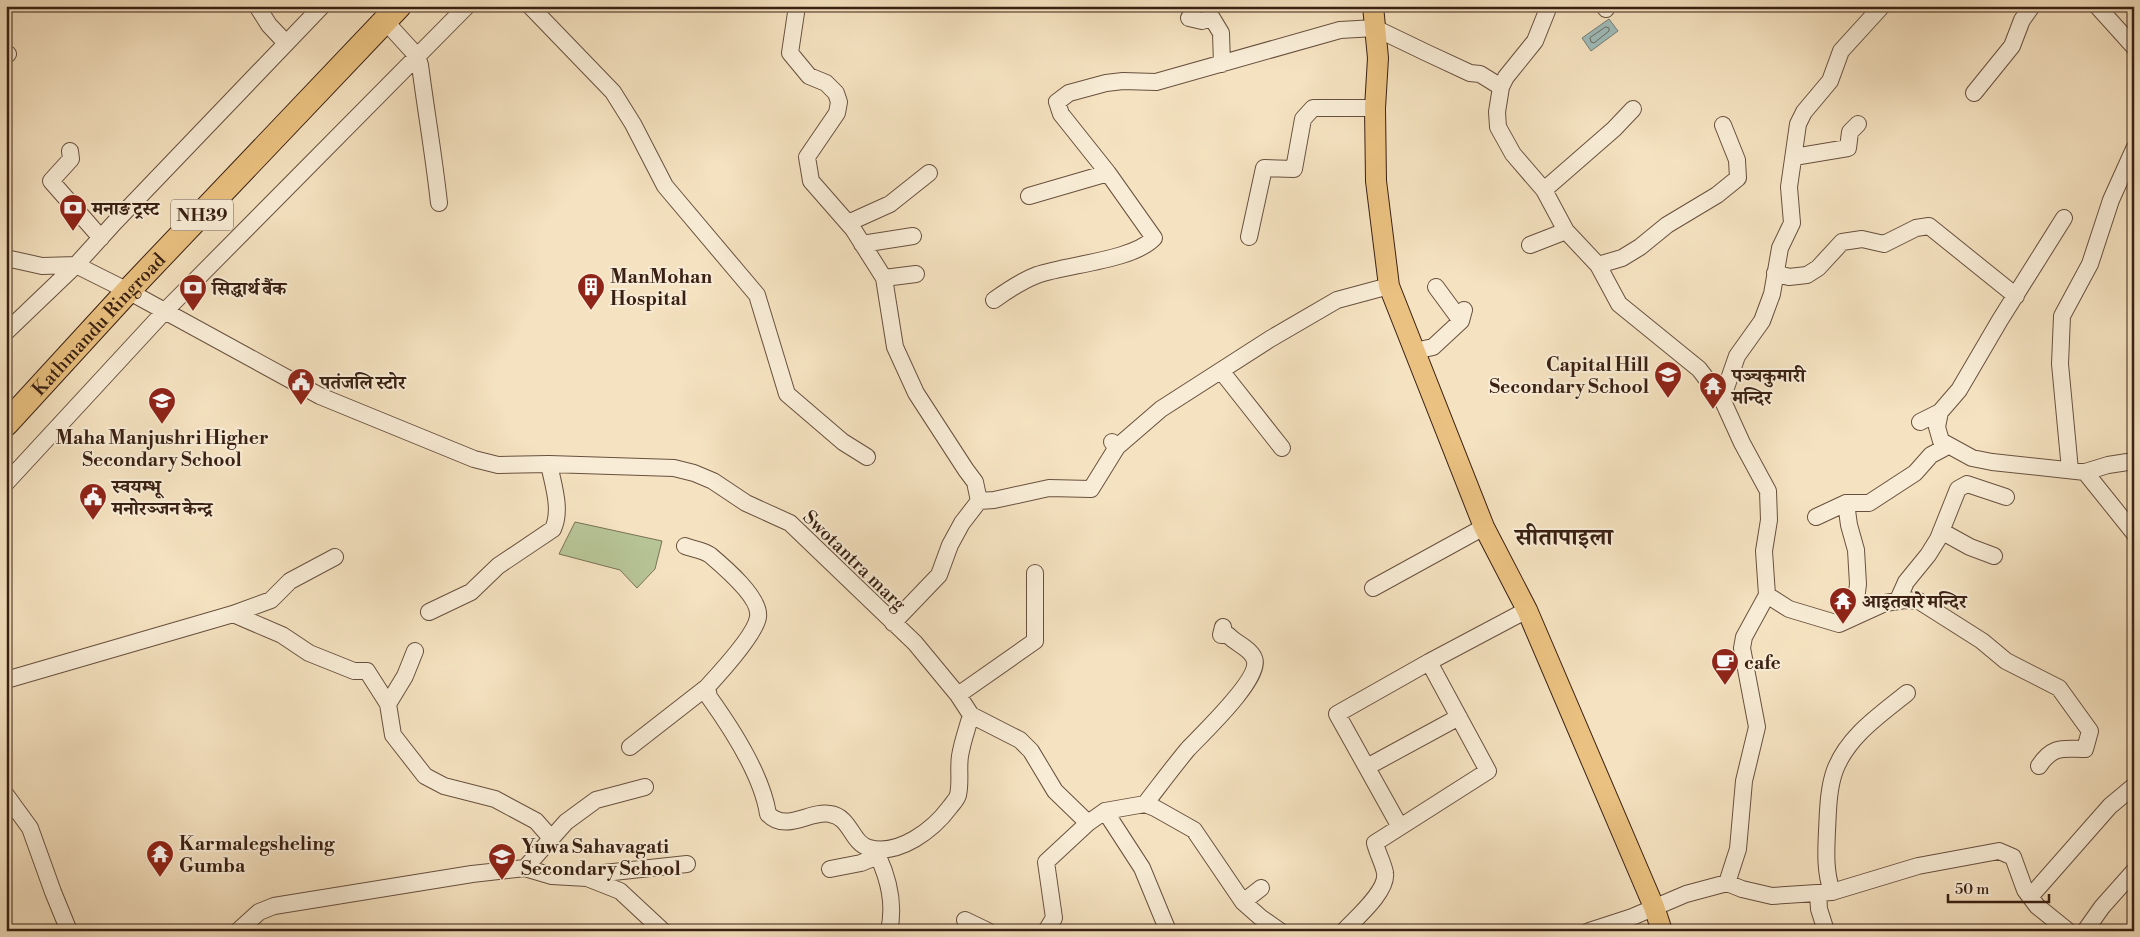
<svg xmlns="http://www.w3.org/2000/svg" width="2140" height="937" font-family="'Libre Bodoni','Noto Serif Devanagari',serif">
	<rect width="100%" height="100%" fill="#f5e2c0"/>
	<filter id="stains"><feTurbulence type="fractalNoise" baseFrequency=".004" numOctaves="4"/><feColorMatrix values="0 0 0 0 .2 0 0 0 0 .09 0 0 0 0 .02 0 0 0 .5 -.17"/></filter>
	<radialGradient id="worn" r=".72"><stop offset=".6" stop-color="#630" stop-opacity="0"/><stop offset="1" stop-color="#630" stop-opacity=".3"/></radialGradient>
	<path fill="#b7c496" stroke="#787254" d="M575,522L662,541L655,569L637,588L620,570L559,554Z"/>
	<path fill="#9fbcba" stroke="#767e77" d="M1609,19L1618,31L1591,51L1582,38Z"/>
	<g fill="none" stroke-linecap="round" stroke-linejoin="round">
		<path stroke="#6c6e66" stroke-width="1" d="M1606,27L1609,28V31L1594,43L1591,42L1590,38Z"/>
		<defs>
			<path id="minor" d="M257,6L269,25L286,43
				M530,6L613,92L633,124L665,186L757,295L787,394L843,442L867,457
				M797,6L790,53L809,76L826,83L836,93L839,102L837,113L807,157L811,181L853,229L884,278L895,347L916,393L966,470L975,482L979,501L962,523L950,545L939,575L893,623
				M1549,6L1535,41L1506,77L1501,87L1497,112L1498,127L1513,154L1544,190L1566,231L1598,265L1619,304L1699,369L1722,399L1742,443L1768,491L1769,520L1764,551L1767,595L1789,609L1839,624L1885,603L1905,600L1919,601L1982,641L2006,661L2059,688L2090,731L2085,749C2063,749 2053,745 2039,766
				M1604,6L1606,9
				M2097,6L2134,47
				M1189,18L1202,21L1212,18L1221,33L1222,64
				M385,21L417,56L420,65C426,111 434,157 439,203
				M6,55L8,54
				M1974,93L2012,46L2022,20L2032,6
				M70,151L71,159L51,181L101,238
				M1794,157L1848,148L1850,132L1858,124
				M1544,190L1614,129L1633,109
				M1029,196L1108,173
				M848,223L890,204L929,173
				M1249,237L1264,168L1294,169L1303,119L1313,108H1375
				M862,244L913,236
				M1530,245L1566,231
				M6,258L42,266L76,265L128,291L320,396L474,459L498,465L549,464L674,468L694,473L713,481L746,503L790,523L915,643L958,695L971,715L1020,740L1031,751L1055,791L1088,823L1105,811L1145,804L1155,808L1194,830L1243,902L1260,917L1280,931
				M1598,265L1622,258L1640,247L1667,225L1717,195L1738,178L1737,160L1723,125
				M1775,273L1789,277L1807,275L1818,268L1842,242L1862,239L1884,244L1916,228L1929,226L2016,296
				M884,278L916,274
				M1436,287L1461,321
				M994,300C1008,290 1021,281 1037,275C1068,264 1132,261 1154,238L1108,173L1061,114L1057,102L1069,93L1106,83L1123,81L1156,82L1340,30L1375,28L1427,53L1470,73L1480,74L1501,87
				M6,332L76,265L115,222L322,6
				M1415,351L1433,347L1461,321L1464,310
				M1222,372L1282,448
				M1722,399L1737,356L1762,321L1772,294L1780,248L1792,223L1789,187L1798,124L1804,112L1830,81L1841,51L1882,6
				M1940,412L1937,427L1941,441L1972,458L1992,462L2085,472L2108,465L2134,461
				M1920,422L1940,412L1959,390L2000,320L2064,218
				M1112,442L1117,447L1161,409L1270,339L1337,300L1389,286
				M2070,470L2060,364L2062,316L2090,264L2111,200L2134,149
				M2085,472L2134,533
				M6,483L164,312L467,6
				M979,501L994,500L1049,488L1091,489L1117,447
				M1941,531L1970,547L1994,556
				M685,546C692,549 703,550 710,555C723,566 761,598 758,617C756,634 719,674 707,687L709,697C732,729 762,775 768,814C786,833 810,810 830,814C851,817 851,843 869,848C899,856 933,830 950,807C953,803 957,799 958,795C961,782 958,769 960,756C962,743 967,729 971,715
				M1373,588L1484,527
				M1898,600L1906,582L1928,555L1938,539L1958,489L1967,484L2006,497
				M429,612L471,592L498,566L553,529C562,509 553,485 549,464
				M233,614L282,635L309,653L354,671H367L388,704L393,735L425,776L444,786L495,799L536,821L551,838
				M1854,617L1858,584L1856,550L1849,525L1846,503L1816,517L1846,503H1869L1915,473L1931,455L1948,446
				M1429,662L1527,610
				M6,680L233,614L271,600L290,581L335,557
				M958,695L1035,641V573
				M388,704L405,676L415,651
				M630,747L707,687
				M1367,767L1459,717
				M6,795L30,828L53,892L69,931
				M1145,804C1159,786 1173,767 1188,749C1201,735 1263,677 1254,658C1250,648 1235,643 1228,635H1221L1223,627
				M1105,811L1142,868L1168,931
				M878,856C889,880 895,904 889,931
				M525,868L566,822L596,800L645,787
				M830,869L861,863L878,856L879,850
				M587,878L604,873L687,864
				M1727,883L1738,849L1744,781L1757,727L1742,648L1744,637L1767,595
				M1832,892C1825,872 1826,852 1827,831C1828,812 1828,789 1835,770C1848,736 1880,715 1907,693
				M1818,893L1819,909L1826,931
				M2030,897L2110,806L2134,786
				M1243,902L1261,888
				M965,920L988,931
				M238,931L259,912L274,906L472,874L525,868L552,876L587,878L620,891L663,931
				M1046,931L1054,918L1046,862L1088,823
				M1344,931C1356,918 1388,891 1385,873C1384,865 1377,852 1375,843L1488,771L1429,662L1337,714L1400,827
				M1589,931L1632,917L1686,894L1727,883L1742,889L1772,896L1832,892L1918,866L1999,851L2013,857L2025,890L2037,906L2068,931
				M2085,931L2102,907L2134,871"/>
			<path id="major" d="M1373,6L1378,58L1375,108L1376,181L1389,286L1484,527L1527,610L1654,907L1662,931"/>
			<g id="highway">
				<path id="s1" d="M6,424L128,291L399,6"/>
			</g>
		</defs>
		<use href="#minor" stroke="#68503e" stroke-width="18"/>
		<use href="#major" stroke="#392013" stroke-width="22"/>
		<use href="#highway" stroke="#392013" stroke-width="26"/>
		<use href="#minor" stroke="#f8ecd6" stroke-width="16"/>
		<use href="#major" stroke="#eac180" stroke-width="20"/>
		<use href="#highway" stroke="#eac180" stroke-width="24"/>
	</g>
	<defs>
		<symbol id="bank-pin" viewBox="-11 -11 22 30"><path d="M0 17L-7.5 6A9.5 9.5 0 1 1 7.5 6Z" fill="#8f2418" stroke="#f8ecd6"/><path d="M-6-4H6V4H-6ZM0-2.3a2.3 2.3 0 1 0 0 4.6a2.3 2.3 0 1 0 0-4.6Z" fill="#fff"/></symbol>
		<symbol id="building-pin" viewBox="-11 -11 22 30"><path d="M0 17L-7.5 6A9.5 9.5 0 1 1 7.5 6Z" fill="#8f2418" stroke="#f8ecd6"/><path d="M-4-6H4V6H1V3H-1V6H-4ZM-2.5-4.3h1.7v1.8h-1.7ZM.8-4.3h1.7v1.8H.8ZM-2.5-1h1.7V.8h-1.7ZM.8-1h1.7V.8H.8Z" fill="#fff"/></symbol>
		<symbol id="school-pin" viewBox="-11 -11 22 30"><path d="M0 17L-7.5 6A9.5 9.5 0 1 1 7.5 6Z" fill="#8f2418" stroke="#f8ecd6"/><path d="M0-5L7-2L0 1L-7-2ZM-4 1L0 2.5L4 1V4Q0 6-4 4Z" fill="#fff"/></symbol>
		<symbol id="civic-pin" viewBox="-11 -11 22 30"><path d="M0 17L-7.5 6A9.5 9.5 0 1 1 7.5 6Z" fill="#8f2418" stroke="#f8ecd6"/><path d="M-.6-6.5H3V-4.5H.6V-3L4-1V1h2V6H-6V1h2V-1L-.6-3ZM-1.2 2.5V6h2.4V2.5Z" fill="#fff"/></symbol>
		<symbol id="temple-pin" viewBox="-11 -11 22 30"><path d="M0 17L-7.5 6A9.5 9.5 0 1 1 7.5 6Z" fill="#8f2418" stroke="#f8ecd6"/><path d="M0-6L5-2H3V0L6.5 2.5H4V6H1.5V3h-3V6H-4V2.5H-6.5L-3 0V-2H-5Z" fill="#fff"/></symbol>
		<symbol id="cafe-pin" viewBox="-11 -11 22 30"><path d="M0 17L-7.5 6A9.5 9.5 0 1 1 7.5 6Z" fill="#8f2418" stroke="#f8ecd6"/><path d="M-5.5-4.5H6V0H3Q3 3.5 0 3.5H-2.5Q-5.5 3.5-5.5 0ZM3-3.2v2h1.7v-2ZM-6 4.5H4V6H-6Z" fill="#fff"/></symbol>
	</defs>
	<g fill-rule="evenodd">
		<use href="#bank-pin" x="57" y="192" width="32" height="43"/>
		<use href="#building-pin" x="575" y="271" width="32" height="43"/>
		<use href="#bank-pin" x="177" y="272" width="32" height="43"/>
		<use href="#school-pin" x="1652" y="359" width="32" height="43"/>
		<use href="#civic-pin" x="285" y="366" width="32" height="43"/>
		<use href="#temple-pin" x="1697" y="370" width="32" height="43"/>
		<use href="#school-pin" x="146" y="385" width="32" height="43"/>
		<use href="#civic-pin" x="77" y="481" width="32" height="43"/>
		<use href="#temple-pin" x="1827" y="585" width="32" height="43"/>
		<use href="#cafe-pin" x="1709" y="646" width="32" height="43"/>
		<use href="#temple-pin" x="144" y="838" width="32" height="43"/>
		<use href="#school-pin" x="486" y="841" width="32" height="43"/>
	</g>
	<g text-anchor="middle" stroke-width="4" stroke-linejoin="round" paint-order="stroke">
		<rect fill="#f8ecd6" stroke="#725d4e" stroke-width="1" x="171" y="199.5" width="62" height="31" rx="4"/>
		<g font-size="18" font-weight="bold" fill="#392013">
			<text x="202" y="221">NH39</text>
		</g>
		<g font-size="19" font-weight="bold" fill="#392013" stroke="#f8ecd6" text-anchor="start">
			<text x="92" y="215">मनाङ ट्रस्ट</text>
			<text x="610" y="283">ManMohan<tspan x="610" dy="22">Hospital</tspan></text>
			<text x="212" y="295">सिद्धार्थ बैंक</text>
			<text x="1649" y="371" text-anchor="end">Capital Hill<tspan x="1649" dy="22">Secondary School</tspan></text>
			<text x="1732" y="382">पञ्चकुमारी<tspan x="1732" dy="22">मन्दिर</tspan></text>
			<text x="320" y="389">पतंजलि स्टोर</text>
			<text x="162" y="444" text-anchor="middle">Maha Manjushri Higher<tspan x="162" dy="22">Secondary School</tspan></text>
			<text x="112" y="493">स्वयम्भू<tspan x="112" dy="22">मनोरञ्जन केन्द्र</tspan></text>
			<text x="1862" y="608">आइतबारे मन्दिर</text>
			<text x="1744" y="669">cafe</text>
			<text x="179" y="850">Karmalegsheling<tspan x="179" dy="22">Gumba</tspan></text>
			<text x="521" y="853">Yuwa Sahavagati<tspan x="521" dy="22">Secondary School</tspan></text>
		</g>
		<g font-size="19" fill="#392013" stroke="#f8ecd6">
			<text dy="7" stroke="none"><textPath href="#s1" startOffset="136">Kathmandu Ringroad</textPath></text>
			<text transform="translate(855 560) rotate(44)" y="7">Swotantra marg</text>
		</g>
		<g font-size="24" font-weight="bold" fill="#392013" stroke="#f8ecd6">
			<text x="1564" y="545">सीतापाइला</text>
		</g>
	</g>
	<rect width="2140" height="937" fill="none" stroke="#f5e2c0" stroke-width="25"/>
	<rect x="8" y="8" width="2125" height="922" fill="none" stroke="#392013" stroke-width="2.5"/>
	<rect x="12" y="12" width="2115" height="912" fill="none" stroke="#392013"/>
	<path d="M1948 894v8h101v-8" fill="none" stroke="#392013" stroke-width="2.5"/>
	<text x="1955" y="894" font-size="15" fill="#392013" stroke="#f8ecd6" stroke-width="4" paint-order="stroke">50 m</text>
	<rect width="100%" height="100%" filter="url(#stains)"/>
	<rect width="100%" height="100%" fill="url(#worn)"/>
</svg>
